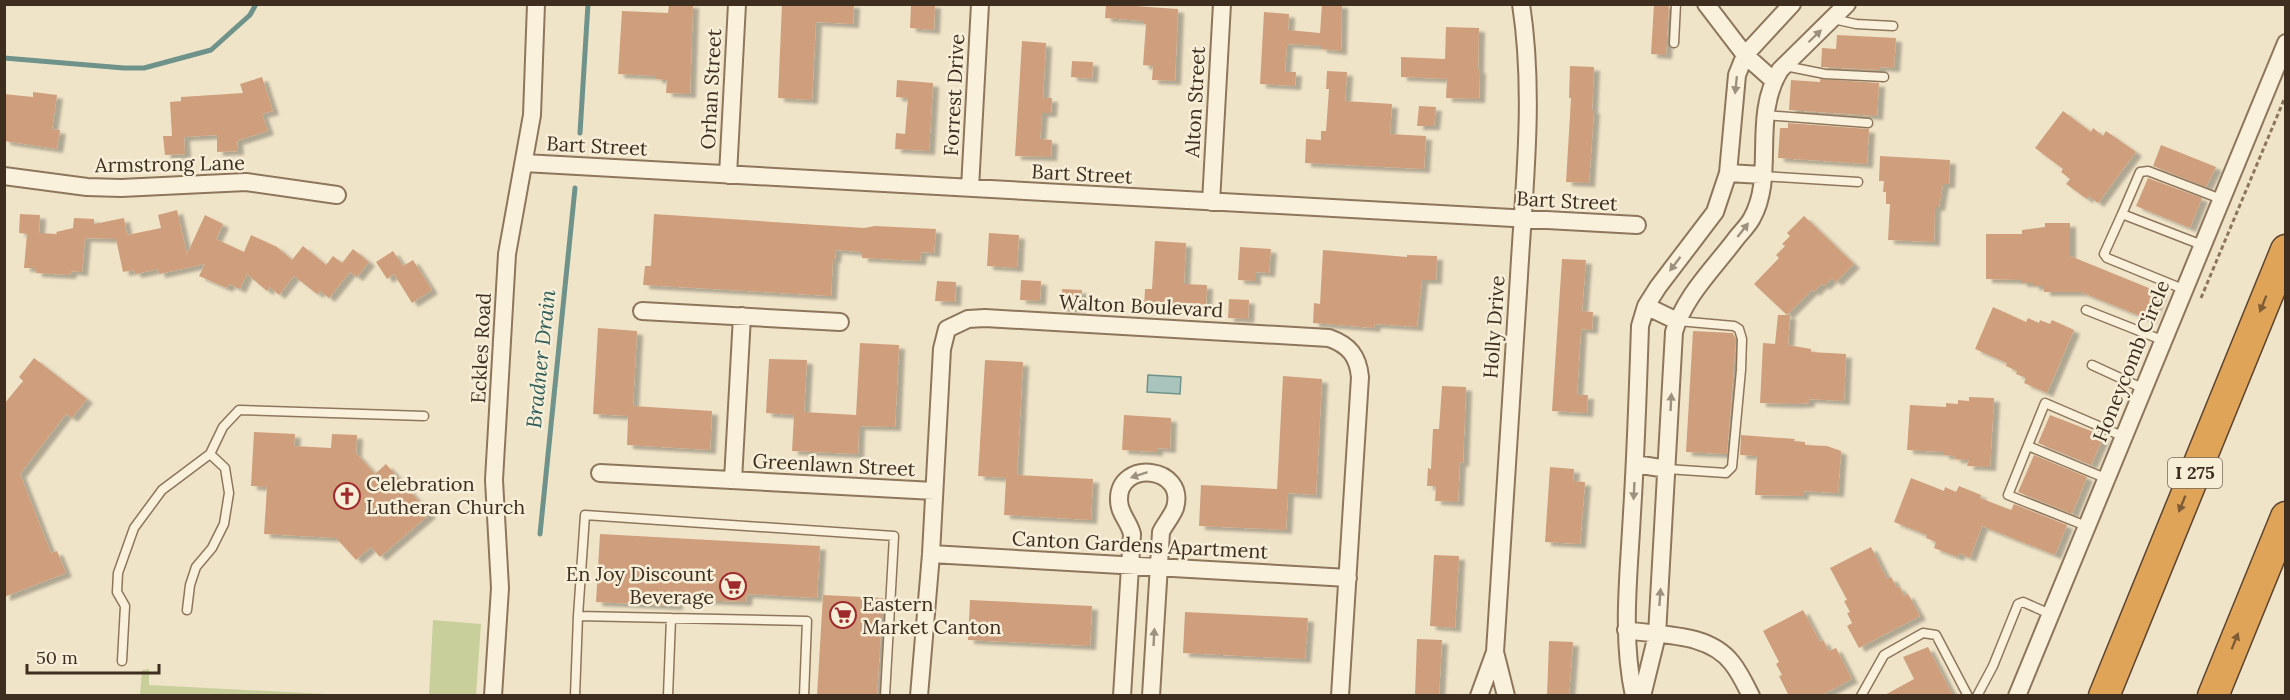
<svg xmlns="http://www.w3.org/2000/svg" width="2290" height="700" font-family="Lora,serif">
	<defs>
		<filter id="shadow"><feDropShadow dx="6" dy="4" stdDeviation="1.5" flood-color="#0004"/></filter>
	</defs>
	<rect width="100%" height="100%" fill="#f0e4c8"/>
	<path fill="#c9cf9b" d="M433,620L481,624L476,695H429Z
		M149,669V685L345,695H140L142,670Z"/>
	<path fill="#a9c4bc" stroke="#6f938a" stroke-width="1.5" d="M1148,375L1181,377L1180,394L1147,392Z"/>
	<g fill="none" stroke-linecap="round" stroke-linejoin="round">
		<path stroke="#6f938a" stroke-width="5" d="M4,58L124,68H144L211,50L250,15L256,4
			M580,133L588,4
			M540,534L575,188"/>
	</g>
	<path fill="#cf9f7d" filter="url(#shadow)" d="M669,4H693L690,94L666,93L667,80L656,79V76L618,74L622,11L668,13Z
		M782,4H854L853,24L816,22L812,100L778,98Z
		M911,4H935L934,30L910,28Z
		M1106,4L1178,9L1175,81L1152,80L1153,66L1143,65L1146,24H1144V21L1105,18Z
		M1322,4H1342L1341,51L1321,49V46L1287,44L1285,72H1296L1295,86L1260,84L1264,12L1289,14L1288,30L1320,33Z
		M1654,4H1669L1666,55L1651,54Z
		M1446,27L1479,28L1478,69L1480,70L1479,99L1446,98L1447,79L1401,77V57L1445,59Z
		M1837,35L1896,38L1894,68L1880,67V70L1821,67L1822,48L1836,49Z
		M1022,41L1046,43L1043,98H1052L1051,113H1042L1040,139L1052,140L1051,157L1015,156Z
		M1072,61L1093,62L1092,79L1071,77Z
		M1570,66L1594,67L1592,110H1594L1589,183L1566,182L1571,98H1569Z
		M1327,71L1347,72L1345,101L1392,104L1390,134L1426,136L1424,169L1305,163L1306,139L1321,140V131H1326L1329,89H1326Z
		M262,77L273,111L262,114L268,131L237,141L238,151L217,152V135L184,137L185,154L165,155L163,136H172L170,102L181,101V97L243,93L240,84Z
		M1820,79L1879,83L1877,116L1789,110L1791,80L1820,82Z
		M897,80L933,83L929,151L895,149L896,133L905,134L908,98L896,97Z
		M33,92L57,95L52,129L60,130L57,149L4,141V94L33,97Z
		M1419,106L1436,107L1434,126H1417Z
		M2063,111L2091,132L2093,128L2103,136L2106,131L2136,152L2098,203L2089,196L2087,199L2066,184L2070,179L2061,172L2063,169L2035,148Z
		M1788,123L1869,129L1867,164L1778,158L1780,128H1788Z
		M2161,145L2216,167L2206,187L2153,166Z
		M1880,156L1950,160L1949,184H1943L1939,207H1935L1934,242L1888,240L1890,204H1886V192H1883L1884,181H1879Z
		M2148,178L2202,198L2190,228L2136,206Z
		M177,210L187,254L205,215L223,224L216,239L244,252L251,235L277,247L292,260L303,246L326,265L333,256L342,263L353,249L369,262L357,277L350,272L329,298L320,291L317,294L294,276L279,295L270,287L267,291L247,274L240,289L229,284L227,288L199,276L205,264L159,274L158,269L135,274L134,270L123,272L116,239L85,238L82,272L71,271L70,275L36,273V268H24L27,234L19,233L20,214L40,215L39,233L57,234L56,232L73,228L74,218L94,219V224L124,218L127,235L161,228L158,215Z
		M654,214L864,228L875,226L936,229L934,253L921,252L920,261L862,258V252L836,250L835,259H833L831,296L643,285L645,266H651Z
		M1804,216L1854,264L1836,282L1832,278L1824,286L1822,284L1814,292L1812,290L1787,315L1754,284L1779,258L1776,255L1785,246L1782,244L1790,236L1787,233Z
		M2045,223H2070V256L2161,293L2150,320L2081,292H2044V286H2033V283H2021V280L1986,279V234H2022V230L2045,227Z
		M989,233L1019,235L1017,268L987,266Z
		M1155,241L1186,243L1184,284L1207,285L1206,305L1164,302V309L1144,308L1145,289H1152Z
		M1240,247L1271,249L1269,273L1255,272V281L1238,280Z
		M1323,250L1407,257V255L1437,256L1436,280H1422L1417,327L1375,324L1374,328L1313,323L1314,303L1320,304Z
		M393,251L403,266L413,260L432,290L412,303L394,274L387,279L376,262Z
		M1562,259L1586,260L1582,311L1593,312L1592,330L1581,329L1577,395H1588L1587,413L1552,411Z
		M1021,280L1041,281L1040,301L1020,300Z
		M937,281L956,282L955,302L935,301Z
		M1062,289L1082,290L1081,309L1061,308Z
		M1229,299L1249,300L1248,319L1228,318Z
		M1993,307L2026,322L2028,318L2039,323L2040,320L2050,324L2052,320L2074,330L2047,393L2024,383L2026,378L2016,374L2017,371L2006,366L2007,363L1975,349Z
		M1778,315H1790L1788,345L1811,349V352L1846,354L1844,401L1809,399V403L1797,404L1760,403L1763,343L1775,344Z
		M598,328L637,331L633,406L712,411L710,450L627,445L628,416L593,414Z
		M1693,331L1733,333L1736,340L1727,454L1686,452Z
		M860,343L899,345L895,427L859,426L858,454L792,451L794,415L766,413L769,359L807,360L804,412L856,415Z
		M34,358L87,399L72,418L66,414L20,474L51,553L57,551L66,573L4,597V404L23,381L19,377Z
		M985,360L1023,362L1017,475L1093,479L1091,520L1004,515L1006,478L978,476Z
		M1283,376L1322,379L1316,495L1288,493L1286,530L1199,526L1201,485L1277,489Z
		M1442,386L1466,387L1463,463L1460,462L1458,502L1435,501L1436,486H1427L1428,468L1431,469L1433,429H1439Z
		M1969,397L1994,398L1990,467L1967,466L1969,460L1954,459L1955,456L1943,455V452L1907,450L1910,405L1946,407V403L1958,404V400L1969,401Z
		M1124,415L1171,418L1170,449L1157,448V452L1122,450Z
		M2050,415L2104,436L2091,465L2038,443Z
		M254,432L295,434L294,446L331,448L332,434L357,435L356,453L375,474L386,464L430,514L380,557L371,547L356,560L336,538L264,534L267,487L251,486Z
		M1741,435L1795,439L1794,441L1805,442V445L1827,446L1841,451L1838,493L1803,491V496L1755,495L1757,456L1740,455Z
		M2034,455L2087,477L2072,514L2018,492Z
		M1550,467L1574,469L1573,481L1585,482L1580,544L1545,542Z
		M1911,478L1944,491L1945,487L1956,492L1959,486L1981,495L1980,498L2011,510L2014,504L2067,525L2055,555L1982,526L1970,558L1959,553L1958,557L1934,548L1936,542L1926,538L1927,535L1894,522Z
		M600,534L820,546L817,598L747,594L746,602L677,599V606L596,602Z
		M1871,547L1887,579L1891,577L1897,588L1899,586L1904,596L1908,594L1920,616L1859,648L1847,626L1852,623L1847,613L1850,612L1844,601L1847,600L1830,568Z
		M1434,555L1459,556L1455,628L1430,626Z
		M823,595L883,598L877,696H817Z
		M970,600L1092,606L1090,646L968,640Z
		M1803,610L1820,642L1823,640L1829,651L1836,648L1852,679L1820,696H1789L1779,676L1782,675L1776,664L1779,662L1763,631Z
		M1185,612L1308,618L1305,659L1183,653Z
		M1417,639L1442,640L1439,696H1415Z
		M1549,641L1573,642L1569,696H1547Z
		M1928,647L1953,696H1883L1914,679L1903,657Z"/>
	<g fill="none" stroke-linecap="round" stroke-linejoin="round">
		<defs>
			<path id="service" d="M1833,19L1856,24L1893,26
				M1674,43L1676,4
				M1785,66L1825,74L1884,77
				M1765,115L1868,123
				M1762,176L1858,182
				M2122,214L2104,254L2107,258L2183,289
				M2202,245L2122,214L2140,172L2148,171L2221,199
				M2086,310L2162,340
				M2092,365L2142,388
				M2028,446L2105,478
				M1667,469L1726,473L1732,467L1741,370L1742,339L1739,329L1734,326L1678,321
				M2086,526L2008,495L2045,403L2122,436
				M187,610L190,585L196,567L212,548L224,524L229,493L225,468L210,454L223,427L239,410L424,416
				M578,616L585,515L894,536L885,696
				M122,661L125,606L117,592L118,573L134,528L162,490L210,454
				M575,696L578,616L807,621L804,696
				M668,696L671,618
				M1861,696L1884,655L1923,633L1936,635L1968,696
				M1977,696L1993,666L2018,604L2023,602L2050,614"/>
			<path id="minor" d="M1706,4L1745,55L1773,80
				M524,163L1637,225
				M1728,173L1762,175
				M728,175L737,4
				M4,176L87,187L121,188L246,182L337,195
				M970,188L980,4
				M1211,202L1222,4
				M1646,306L1677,321
				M642,311L840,322
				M1635,464L1667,469
				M600,473L934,491
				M733,480L742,316
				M931,554L1348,578
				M1626,630C1661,636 1708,632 1732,663C1740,673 1745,684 1751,696
				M1495,652L1506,696
				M493,696L500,588L494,480L507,254L532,115L536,4
				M919,696L931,554L942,349L947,329L968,319L985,318L1329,338C1349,345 1358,356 1360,377L1340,696
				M1122,696L1132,534C1129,521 1119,514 1119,500C1118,459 1187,466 1175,508C1172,516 1165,524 1161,532L1151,696
				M1479,696L1495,652C1503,527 1511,402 1519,276C1524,187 1535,94 1521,4
				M1634,696C1621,635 1629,574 1632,513C1636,451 1638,388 1640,326L1646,306L1658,287L1715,212L1728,173L1737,75L1745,55L1792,4
				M1642,696L1657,635L1674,332C1684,297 1713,269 1735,240C1740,233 1748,226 1752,218C1776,175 1751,117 1780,70L1847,4
				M2017,696L2286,43"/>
			<path id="motorway" d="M2104,696L2286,250
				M2213,696L2286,517"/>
		</defs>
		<use href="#service" stroke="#8d765c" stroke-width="11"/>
		<use href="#minor" stroke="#8d765c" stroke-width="20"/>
		<use href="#motorway" stroke="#5b4430" stroke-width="33"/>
		<path stroke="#8d765c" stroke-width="3" stroke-dasharray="4.5 3" stroke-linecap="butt" d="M2201,298L2286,95"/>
		<use href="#service" stroke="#faf1dc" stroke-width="8"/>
		<use href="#minor" stroke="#faf1dc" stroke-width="16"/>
		<use href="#motorway" stroke="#e0a458" stroke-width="30"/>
	</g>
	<defs><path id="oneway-solid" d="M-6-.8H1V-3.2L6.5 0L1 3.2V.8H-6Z" transform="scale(1.5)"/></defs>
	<g fill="#9c907e">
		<use href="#oneway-solid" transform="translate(1815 36) rotate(-44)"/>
		<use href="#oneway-solid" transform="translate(1736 85) rotate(96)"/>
		<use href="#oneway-solid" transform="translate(1743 230) rotate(-52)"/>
		<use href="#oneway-solid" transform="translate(1675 264) rotate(127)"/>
		<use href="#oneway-solid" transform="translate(1671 402) rotate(-87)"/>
		<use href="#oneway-solid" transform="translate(1139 475) rotate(162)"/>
		<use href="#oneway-solid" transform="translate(1634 491) rotate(93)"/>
		<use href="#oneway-solid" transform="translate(1660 597) rotate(-86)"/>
		<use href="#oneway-solid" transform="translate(1154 637) rotate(-87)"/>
	</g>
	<g fill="#7e5d36">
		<use href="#oneway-solid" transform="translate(2263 304) rotate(112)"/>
		<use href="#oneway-solid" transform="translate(2182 504) rotate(112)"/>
		<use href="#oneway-solid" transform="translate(2235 641) rotate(-68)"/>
	</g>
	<defs>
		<symbol id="church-ring" viewBox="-11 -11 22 22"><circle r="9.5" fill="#f7eed8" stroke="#9e2a2b" stroke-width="1.5"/><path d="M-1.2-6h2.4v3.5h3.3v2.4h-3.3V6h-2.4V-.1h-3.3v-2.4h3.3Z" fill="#9e2a2b"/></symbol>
		<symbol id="supermarket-ring" viewBox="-11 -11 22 22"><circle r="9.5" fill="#f7eed8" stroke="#9e2a2b" stroke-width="1.5"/><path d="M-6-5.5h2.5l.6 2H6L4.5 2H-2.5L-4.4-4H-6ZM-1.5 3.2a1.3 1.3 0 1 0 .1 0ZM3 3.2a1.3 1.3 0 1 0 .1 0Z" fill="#9e2a2b"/></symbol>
	</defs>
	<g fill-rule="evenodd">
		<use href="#church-ring" x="332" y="481" width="30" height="30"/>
		<use href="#supermarket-ring" x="718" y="571" width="30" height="30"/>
		<use href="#supermarket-ring" x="828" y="600" width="30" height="30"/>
	</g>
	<g text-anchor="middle" stroke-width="5" stroke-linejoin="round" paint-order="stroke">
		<rect fill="#f7eed8" stroke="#756857" stroke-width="1.5" x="2168" y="458" width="54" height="30" rx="4.5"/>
		<g font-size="18" font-weight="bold" fill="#3d2e20">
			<text x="2195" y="479">I 275</text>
		</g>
		<g font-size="20" fill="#3d2e20" stroke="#f7eed8">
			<text transform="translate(711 89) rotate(-87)" y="7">Orhan Street</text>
			<text transform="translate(954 95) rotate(-87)" y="7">Forrest Drive</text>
			<text transform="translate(1195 102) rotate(-87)" y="7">Alton Street</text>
			<text transform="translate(597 146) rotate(3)" y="7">Bart Street</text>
			<text transform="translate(170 164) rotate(-1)" y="7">Armstrong Lane</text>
			<text transform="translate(1082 174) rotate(3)" y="7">Bart Street</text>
			<text transform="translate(1567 201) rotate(3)" y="7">Bart Street</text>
			<text transform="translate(1141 306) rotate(3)" y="7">Walton Boulevard</text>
			<text transform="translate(1494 327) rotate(-86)" y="7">Holly Drive</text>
			<text transform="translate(481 348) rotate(-87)" y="7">Eckles Road</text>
			<text transform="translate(2131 361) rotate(-68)" y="7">Honeycomb Circle</text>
			<text transform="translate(834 465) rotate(3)" y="7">Greenlawn Street</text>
			<text transform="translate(1140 545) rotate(3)" y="7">Canton Gardens Apartment</text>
		</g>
		<g font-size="20" fill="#3d2e20" stroke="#f7eed8" text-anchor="start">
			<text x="366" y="491">Celebration<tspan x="366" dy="23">Lutheran Church</tspan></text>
			<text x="714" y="581" text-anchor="end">En Joy Discount<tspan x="714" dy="23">Beverage</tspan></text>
			<text x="862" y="611">Eastern<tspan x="862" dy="23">Market Canton</tspan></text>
		</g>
		<g font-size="21" font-style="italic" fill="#2f5d5a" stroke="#f7eed8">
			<text transform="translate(541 359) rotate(-84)" y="7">Bradner Drain</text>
		</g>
	</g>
	<rect width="2290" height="700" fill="none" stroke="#3d2e20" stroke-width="12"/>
	<path d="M27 664v9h132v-9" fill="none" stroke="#3d2e20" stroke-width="3"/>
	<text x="36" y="664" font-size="18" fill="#3d2e20" stroke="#f7eed8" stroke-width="4.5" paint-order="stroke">50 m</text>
</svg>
